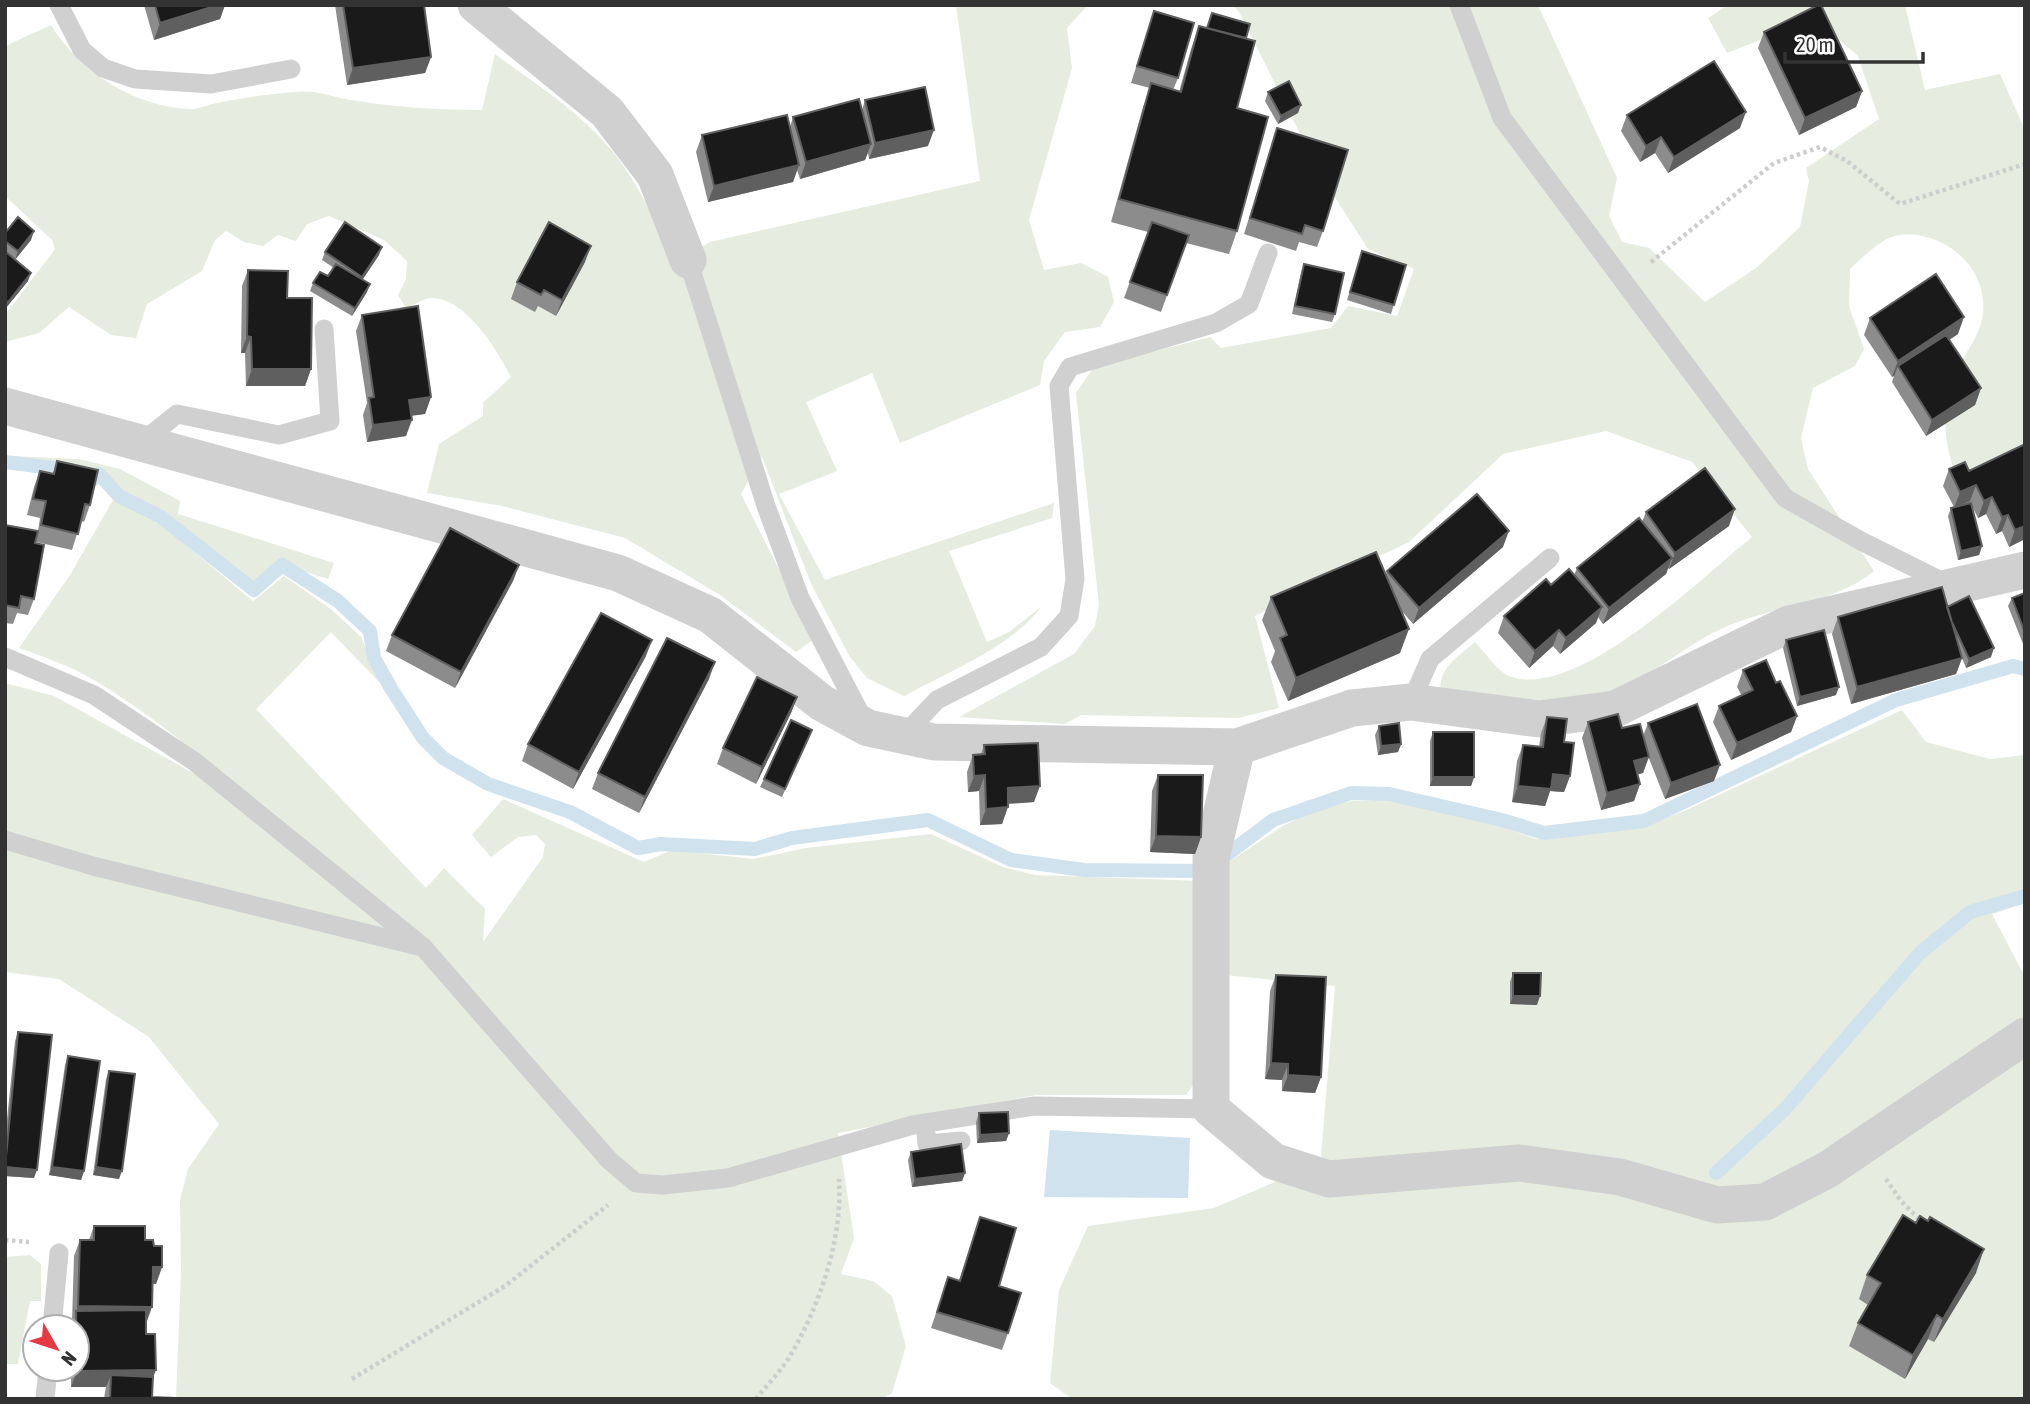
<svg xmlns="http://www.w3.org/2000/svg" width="2030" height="1404" font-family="'Asap Condensed',sans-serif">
	<rect width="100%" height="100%" fill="#fff"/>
	<path fill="#e6ecdf" d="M956,5H1088L1067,28L1072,68L1029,220L1044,270L1081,263L1108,277L1114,302L1100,327L1065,332L1044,361L1040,385L900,443L872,373L806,402L837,471L779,494L825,580L1054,503L1052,518L949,551L987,642L1009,632L1041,607C1013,646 946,673 904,696L867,678L850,657L812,586L762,457L741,494L814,639L796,652L720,595L625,538L502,506L427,493L439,444L483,416V403L511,377C497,350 466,298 432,298C424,298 414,305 406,308L398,295L406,279L407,261L384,240L329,216L307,224L296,241L278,235L263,246L244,242L226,231L215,240L202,271L147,304L136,338L111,335L69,307L39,333L5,342V315L55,249L52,240L5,196V46L51,25C79,72 136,108 192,109C200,109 210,104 218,103C240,98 292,90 313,92C325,93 337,98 350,100C394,107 438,110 482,110L495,54C537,85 582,113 614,153C640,185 656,225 673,262L710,242L980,181Z
		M1233,5H1538L1617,178L1609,216L1622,242L1649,248L1705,302L1756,268L1800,227L1809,181L1806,168L1879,119L1858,56L1842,42L1811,30L1790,28L1727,53L1708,18L1728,5H1905L1925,90L2000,74L2025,130V462L1957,481C1946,445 1941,425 1950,387C1955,366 1972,348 1979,329C1994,290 1969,252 1933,239C1893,225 1877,244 1850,269L1849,306L1864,349L1855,366L1813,388L1801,438L1808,469L1874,571C1837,602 1780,606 1735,623C1694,638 1660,671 1620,688C1562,713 1501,701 1441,696C1436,669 1457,658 1475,642C1485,652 1497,671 1509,676C1576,702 1701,578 1752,537L1692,462L1606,431L1503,454L1409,542L1255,616L1279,708L1238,718L1081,715L1065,724L959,717L1074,654L1095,626L1099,605L1076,393L1094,367L1210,337L1221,348L1331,328L1348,306L1397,316L1414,269L1368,249L1322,177L1239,12Z
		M10,456L79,459L120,469L180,501L178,514L334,563L328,579L281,564L253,589L163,515L121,496L100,472L92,479L76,468L10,460Z
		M113,500L163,526L253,601L284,576L332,610L361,637L380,683L331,632L256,709L426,888L444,868L485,909L483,942L543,857L545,844L536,835L518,837L491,857L472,835L503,799L644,862L672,850L753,859L806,848L931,834L1003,867L1035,875L1201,881L1198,1078L1186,1095H1036L838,1133L854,1238L841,1274L873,1281L892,1296L906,1346L892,1393L882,1399H176L181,1271L180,1200L188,1169L219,1124L149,1037L59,979L5,972V683L54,696L271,816C213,767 138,700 69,667C53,660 36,654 19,648L70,575Z
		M1902,710L1926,742L1990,759L2025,755V903L1992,914L2025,977V1399H1072L1050,1383L1059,1290L1088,1226L1214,1208L1289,1176L1321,1157L1335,986L1225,975L1227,863L1283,826L1319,808L1352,801L1384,800L1416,805L1482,820L1536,839L1640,828L1684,811Z
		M30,1255L41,1264V1301H30L18,1364H5V1257Z"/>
	<path fill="#cfe2ee" d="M1050,1130L1190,1138L1188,1198L1044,1197Z"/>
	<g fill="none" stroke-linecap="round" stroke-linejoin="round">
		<path stroke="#cfe2ee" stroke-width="14" d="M5,462L76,471L91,481L99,474L119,496L161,517L254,590L282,565L338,601L370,631L374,658L392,690L423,738L443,758L488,784L570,812L638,848L661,844L755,849L792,838L928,820L1011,860L1084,870L1205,871L1273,820L1351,793L1389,794L1502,820L1544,833L1644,821L1896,700L2013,666L2025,669
			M1716,1173L1785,1109L1920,953L1970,912L2025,896"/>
		<path stroke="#cdcdcd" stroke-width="4.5" stroke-dasharray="3.5 3.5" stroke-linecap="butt" d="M1651,262L1774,163L1820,147L1847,161L1900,204L2025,164
			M1886,1179L1901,1201L1921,1221
			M5,1240L29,1242
			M352,1379L505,1286L608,1205
			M756,1399C767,1385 781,1371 790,1356C820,1305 843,1238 839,1179"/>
		<path stroke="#d0d0d0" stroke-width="19" d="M59,5L82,50L103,68L135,79L211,84L291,69
			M1459,5L1502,118L1785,498L1861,541L1947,584
			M688,260L766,506L800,598L864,721
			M141,443L177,414L279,435L330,421L324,329
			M5,657L94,695L195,762L423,947L609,1160L636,1183L663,1185L728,1178L913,1125L1034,1106L1211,1109
			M1411,702L1430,659L1550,558
			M903,736L937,700L1041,647L1069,616L1075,579L1059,386L1070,367L1216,323L1249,304L1268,253
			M5,840L93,866L418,946
			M925,1123L927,1144L961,1141
			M52,1327L59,1253
			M45,1399L48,1369"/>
		<path stroke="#d0d0d0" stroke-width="37" d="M476,5L607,112L655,175L688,260
			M5,406L618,573L710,615L822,703L868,728L934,742L1237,747L1352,708L1411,702L1539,719L1615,709L1789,624L2025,570
			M1237,747L1211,858V1109L1273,1161L1329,1179L1519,1163L1620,1177L1717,1205L1765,1202L1827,1170L2025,1036"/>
	</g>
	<path fill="#8c8c8c" d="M144,5H225L220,19L154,40Z
		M335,5H424L431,57L425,73L347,85Z
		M1154,11L1178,78L1173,90L1179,92L1191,49L1199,26L1207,28L1212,13L1246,38L1237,108V231L1229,254L1186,243L1161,312L1124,298L1148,232L1111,222L1143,107L1150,88L1131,83Z
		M1764,32L1862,91L1856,107L1799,135L1758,48Z
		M1268,92L1298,113L1278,124L1265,101Z
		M865,100L928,146L869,159L868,153L865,160L800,179L797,170L793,182L708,202L696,152L702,135L790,127L793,117L862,110Z
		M1627,115L1740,128L1668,173L1655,153L1640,162L1621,131Z
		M1277,128L1323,231L1317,247L1299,242L1296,251L1244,234Z
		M5,233L31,240L15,259L28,281L5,309Z
		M1362,251L1406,265L1391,314L1347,300Z
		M325,252L379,255L362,280L367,292L352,316L310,291L313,283L328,276L334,268L322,260Z
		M585,262L556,316L538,306L535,312L511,299L517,282Z
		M1304,264L1335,314L1332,322L1292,314L1301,273Z
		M248,270L287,298L311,369L305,386H246L245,353H241L242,286Z
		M362,315L431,397L425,414L411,415L406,436L367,442L363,415L367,403L356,331Z
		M1870,318L1958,334L1949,340L1981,388L1975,405L1926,436L1892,382L1894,376L1892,377L1864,335Z
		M2025,444V539L2009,547L2002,531L1996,534L1986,514L1978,518L1972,506L1982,546L1979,555L1958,560L1948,516L1951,508L1954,507L1943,486L1949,469L1969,471Z
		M57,461L90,505L84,522L81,521L72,550L36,542L34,599L28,615L17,613L13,624L5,623V525L38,531L40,518L27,515L34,487L40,471L53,474Z
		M1646,512L1729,526L1669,569L1668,568L1666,574L1603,624L1598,617L1596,623L1560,654L1553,646L1529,668L1498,633L1504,616L1551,585L1574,575L1577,568L1642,522Z
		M1503,547L1413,624L1401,610L1400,653L1288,701L1271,662L1275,651L1262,620L1271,597L1386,574L1387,571Z
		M519,565L513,581L455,688L386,651L392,635Z
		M2025,593V649L2008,606L2012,598Z
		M1947,607L1991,657L1966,668L1962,658L1956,674L1851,704L1832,634L1838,617Z
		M1786,640L1836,695L1797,706L1783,648Z
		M646,656L573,789L522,761L528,744Z
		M1743,670L1776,683L1797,716L1791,732L1731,760L1713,722L1719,706L1742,696L1737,687Z
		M709,679L639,813L592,789L598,773Z
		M797,697L791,713L756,784L717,764L723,748Z
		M1547,717L1564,742L1570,776L1564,792L1550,791L1545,806L1512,802L1517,761L1523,745L1539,747L1541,733Z
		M1588,722L1622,728L1643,736L1648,723L1714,781L1665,799L1648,756L1643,773L1637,774L1640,784L1634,801L1601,810L1582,738Z
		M1379,726L1401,744L1398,752L1378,755L1375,735Z
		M812,730L782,797L760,787L764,779Z
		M1433,732L1474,777L1471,786H1430V741Z
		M984,745L1034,802L1008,804L1002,824L980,825L979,791L968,792L967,772L973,755L981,754Z
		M1158,775L1201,837L1195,854L1150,852L1152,791Z
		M1513,973L1537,1005L1510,1004V982Z
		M1276,975L1321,1077L1315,1093L1282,1091V1080L1265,1079L1270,991Z
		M18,1032L34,1178L5,1176V1139L15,1041Z
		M68,1056L84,1171L81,1180L49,1175L65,1065Z
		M109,1071L119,1179L93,1175L106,1079Z
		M979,1113L1009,1133L1006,1141L977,1143L976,1122Z
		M911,1152L965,1173L962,1181L912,1187L908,1160Z
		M980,1217L1008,1333L1002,1350L931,1328L948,1277L959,1281Z
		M94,1226L145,1240L154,1246L162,1267L156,1284L152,1283L146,1324V1334L153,1377L152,1397L175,1399H104L105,1392L106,1387H71V1369H77V1327H71L72,1322L74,1256L80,1240H89Z
		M1976,1273L1934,1342L1928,1339L1905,1379L1849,1346L1858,1323L1868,1305L1859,1299L1867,1275Z"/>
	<path fill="#5f5f5f" d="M218,5H225L220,19L154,40L160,23Z
		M431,57L425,73L347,85L353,68Z
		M1862,91L1856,107L1799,135L1805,118Z
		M1301,105L1298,113L1278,124L1281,116Z
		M1746,112L1740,128L1668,173L1674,157Z
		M934,130L928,146L869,159L875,143Z
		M1661,137L1655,153L1640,162L1646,146Z
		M871,144L865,160L800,179L806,162Z
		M799,165L793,182L708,202L714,186Z
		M34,231L31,240L15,260L18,251Z
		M591,246L585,262L556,316L562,300Z
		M382,247L379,255L359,285L362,277Z
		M31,273L28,281L5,309L8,302Z
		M370,284L367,292L352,316L355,308Z
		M1964,317L1958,334L1901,371L1898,366L1894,376L1892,377L1898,361Z
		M247,336L251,337L245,353H241Z
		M252,369H311L305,386H246Z
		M1981,388L1975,405L1926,436L1932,420Z
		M431,397L425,414L403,417L409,400Z
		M412,420L406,436L367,442L373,425Z
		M1976,485L1970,501L1954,508L1960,492Z
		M1992,497L1986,514L1978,518L1984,501Z
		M1735,509L1729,526L1669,569L1675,553Z
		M2008,515L2002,531L1996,534L2002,517Z
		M2025,526V539L2009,547L2015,530Z
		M1509,531L1503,547L1413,624L1419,608Z
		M1982,546L1979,555L1958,560L1961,551Z
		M1672,558L1666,574L1603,624L1609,608Z
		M519,565L513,581L455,688L461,672Z
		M1602,607L1596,623L1560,654L1566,638Z
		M1409,629L1400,653L1288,701L1296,678Z
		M1559,630L1553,646L1529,668L1535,651Z
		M652,640L646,656L573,789L579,772Z
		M1994,648L1991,657L1966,668L1969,659Z
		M1962,658L1956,674L1851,704L1857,687Z
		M715,662L709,679L639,813L645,797Z
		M1839,687L1836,695L1797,706L1800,697Z
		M797,697L791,713L756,784L762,767Z
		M1797,716L1791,732L1731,760L1737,743Z
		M1401,744L1398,752L1378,755L1381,746Z
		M1649,757L1643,773L1628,777L1634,761Z
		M1720,765L1714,781L1665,799L1671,783Z
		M1553,774L1570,776L1564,792L1550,791L1545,806L1512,802L1518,786Z
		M985,775L979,791L968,792L974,776Z
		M1433,777H1474L1471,786H1430Z
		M1640,784L1634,801L1601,810L1607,793Z
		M1040,786L1034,802L1002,804L1008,788Z
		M1008,807L1002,824L980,825L986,809Z
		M1156,836L1201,837L1195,854L1150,852Z
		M1513,996H1540L1537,1005L1510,1004Z
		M1271,1063L1288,1064L1282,1080L1265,1079Z
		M1288,1075L1321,1077L1315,1093L1282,1091Z
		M1009,1133L1006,1141L977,1143L980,1135Z
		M5,1167L37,1170L34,1178L5,1176Z
		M52,1167L84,1171L81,1180L49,1175Z
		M96,1167L122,1171L119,1179L93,1175Z
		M965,1173L962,1181L912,1187L915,1179Z
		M1984,1249L1976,1273L1934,1342L1943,1319Z
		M153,1267H162L156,1284L147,1283Z
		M78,1306L152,1307L146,1324L76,1312Z
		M1937,1315L1928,1339L1905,1379L1913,1355Z
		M156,1370L150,1386L111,1375L106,1387H71L77,1371Z"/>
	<path fill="#1a1a1a" stroke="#5f5f5f" stroke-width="2" d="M155,5H218L160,23Z
		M343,5H424L431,57L353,68Z
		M1818,5H1821L1862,91L1805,118L1764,32Z
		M1154,11L1194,23L1178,78L1137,66Z
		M1212,13L1250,24L1246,38L1207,28Z
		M1199,26L1255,41L1237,108L1268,117L1237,231L1119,199L1151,83L1181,92Z
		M1714,61L1746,112L1674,157L1661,137L1646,146L1627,115Z
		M1289,81L1301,105L1281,116L1268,92Z
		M925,87L934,130L875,143L865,100Z
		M859,99L871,144L806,162L793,117Z
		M787,115L799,165L714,186L702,135Z
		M1277,128L1348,150L1323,231L1305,225L1302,234L1250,218Z
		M18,217L34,231L18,251L5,241V233Z
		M345,222L382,247L362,277L325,252Z
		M549,222L591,246L562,300L544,290L541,295L517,282Z
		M1152,222L1189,235L1167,295L1130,282Z
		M1362,251L1406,265L1394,305L1350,292Z
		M6,252L31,273L8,302L5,300V253Z
		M336,264L370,284L355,308L313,283L320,272L328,276Z
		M1304,264L1344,273L1335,314L1295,306Z
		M248,270L288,271L287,298H312L311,369H252L251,337L247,336Z
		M1936,274L1964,317L1898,361L1870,318Z
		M418,306L431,397L409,400L412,420L373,425L369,398L374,397L362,315Z
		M1946,335L1981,388L1932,420L1898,366Z
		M2025,444V526L2015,530L2008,515L2002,517L1992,497L1984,501L1976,485L1960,492L1949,469L1965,462L1969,471Z
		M57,461L98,470L90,505L85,504L78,534L41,525L46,501L33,499L40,471L54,474Z
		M1705,468L1735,509L1675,553L1646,512Z
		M1477,494L1509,531L1419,608L1387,571Z
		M1971,503L1982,546L1961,551L1951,508Z
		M1639,518L1672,558L1609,608L1577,568Z
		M5,525L38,531L35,543L44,545L34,599L21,596L19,608L5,605Z
		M450,528L519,565L461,672L392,635Z
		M1376,552L1409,629L1296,678L1280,638L1287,635L1271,597Z
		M1569,569L1602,607L1566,638L1559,630L1535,651L1504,616L1546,579L1551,585Z
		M1942,587L1962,658L1857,687L1838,617Z
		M2025,593V633L2012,598Z
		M1969,596L1994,648L1969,659L1951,620L1947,607Z
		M601,613L652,640L579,772L528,744Z
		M1824,630L1839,687L1800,697L1786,640Z
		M667,638L715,662L645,797L598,773Z
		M1766,660L1776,683L1780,681L1797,716L1737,743L1719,706L1753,690L1743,670Z
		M757,677L797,697L762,767L723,748Z
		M1697,704L1720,765L1671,783L1648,723Z
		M1618,714L1622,728L1640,724L1649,757L1634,761L1640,784L1607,793L1588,722Z
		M1547,717L1567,719L1564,742L1574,743L1570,776L1553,774L1551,789L1518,786L1523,745L1543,747Z
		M791,720L812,730L785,789L764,779Z
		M1399,723L1401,744L1381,746L1379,726Z
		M1433,732H1474V777H1433Z
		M1038,743L1040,786L1008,788V807L986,809L985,775L974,776L973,755L985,754L984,745Z
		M1158,775H1203L1201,837L1156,836Z
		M1513,973H1541L1540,996H1513Z
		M1276,975L1326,977L1321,1077L1288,1075V1064L1271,1063Z
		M18,1032L52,1035L37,1170L5,1167Z
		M68,1056L100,1061L84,1171L52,1167Z
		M109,1071L135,1074L122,1171L96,1167Z
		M1008,1112L1009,1133L980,1135L979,1113Z
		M961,1144L965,1173L915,1179L911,1152Z
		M1903,1215L1916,1223L1920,1216L1928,1221L1930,1217L1984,1249L1943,1319L1937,1315L1913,1355L1858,1323L1881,1283L1867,1275Z
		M980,1217L1016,1228L999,1286L1021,1293L1008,1333L937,1312L948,1277L960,1281Z
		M94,1226H145V1240H153L154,1246H162V1267H153L152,1307L78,1306L80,1240H94Z
		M146,1310V1334H155L156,1370L77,1371L76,1311Z
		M111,1375L153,1377L152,1397L175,1398V1399H110Z"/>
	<rect width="2030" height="1404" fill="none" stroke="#333333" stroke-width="14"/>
	<g transform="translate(56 1348) rotate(129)"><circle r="33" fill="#ffffff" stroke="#adadad" stroke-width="2"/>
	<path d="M0-5L12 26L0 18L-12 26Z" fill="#e63946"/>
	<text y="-10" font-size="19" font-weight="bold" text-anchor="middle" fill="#333333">N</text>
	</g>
	<path d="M1785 52v10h138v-10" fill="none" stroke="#333333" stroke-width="3.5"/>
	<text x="1796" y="52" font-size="21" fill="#333333" stroke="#ffffff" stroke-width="5" paint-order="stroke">20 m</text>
</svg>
